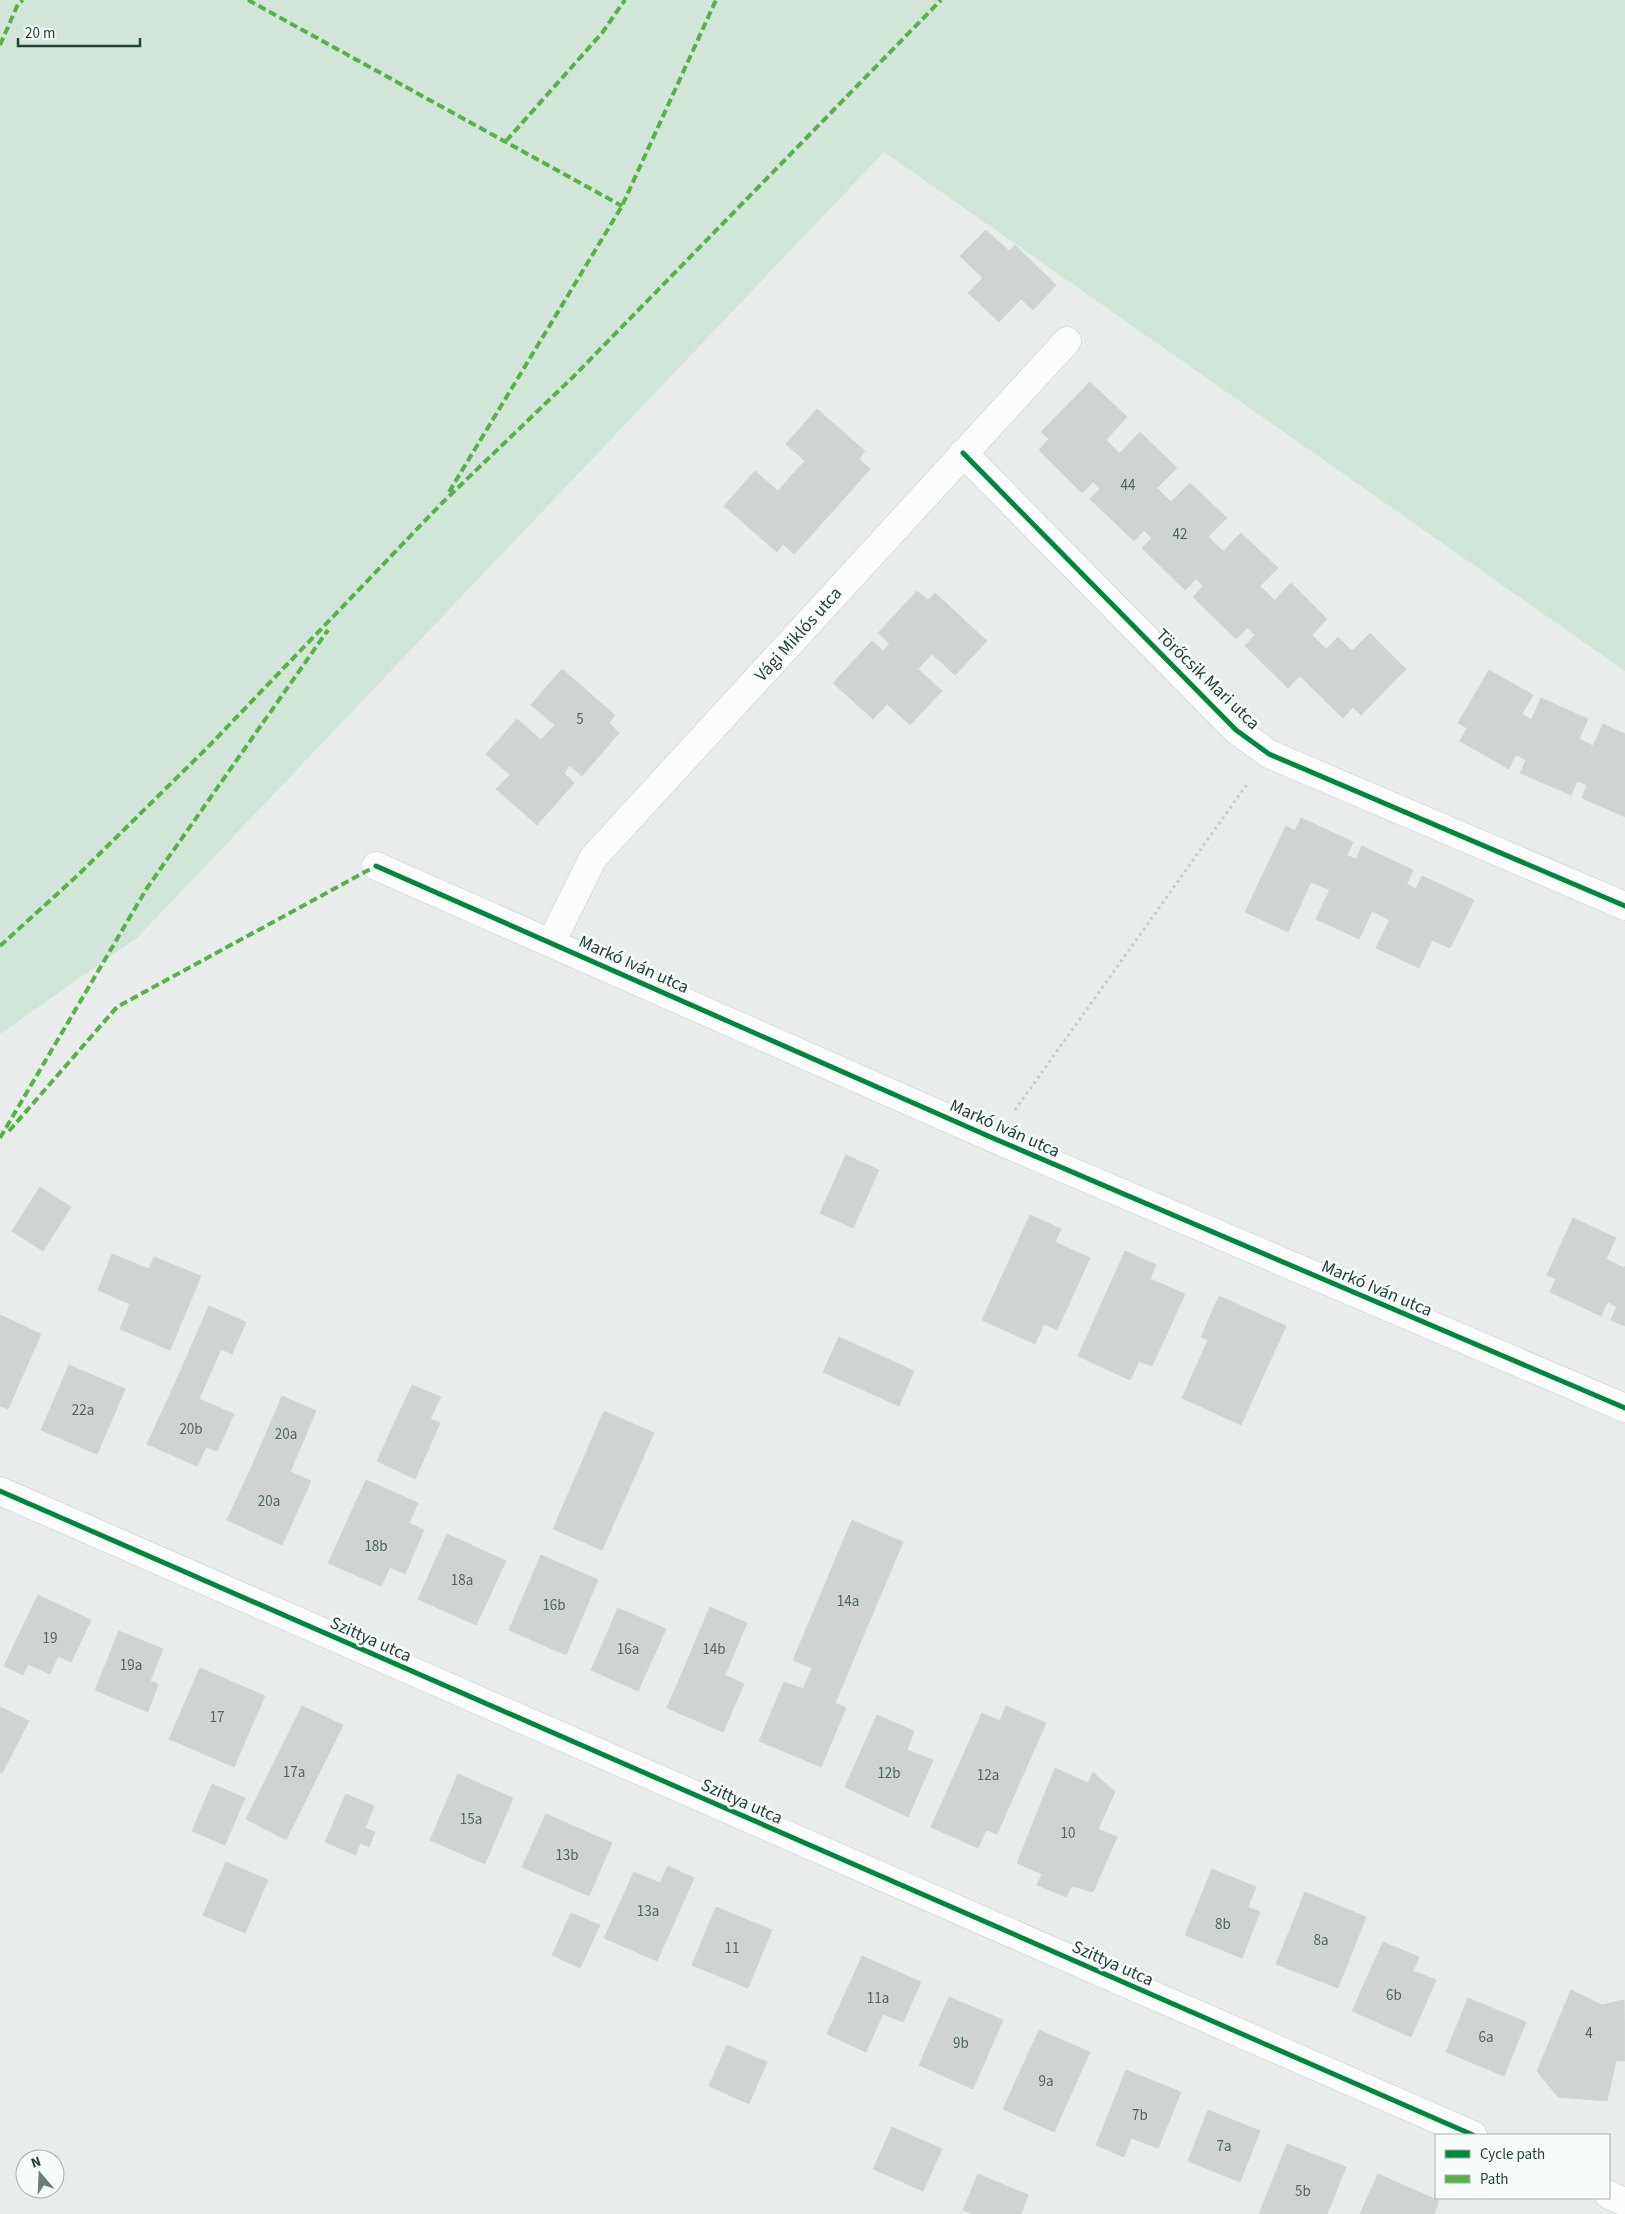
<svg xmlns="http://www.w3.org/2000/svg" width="1625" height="2214" font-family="'Source Sans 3',sans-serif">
	<rect width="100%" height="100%" fill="#e8edeb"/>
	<path fill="#d1e6d8" d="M0,0H1625V671L884,152L138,937L0,1034Z"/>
	<path fill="#cfd4d2" stroke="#d1d6d4" d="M986,230L1009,251L1015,245L1056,285L1033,310L1021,299L999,322L968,293L983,278L960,256Z
		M1090,382L1127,417L1106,440L1120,454L1082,493L1039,450L1049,439L1041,432Z
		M817,409L865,451L859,459L870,469L832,512L791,476L805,461L786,444Z
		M1140,432L1177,468L1157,488L1171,502L1134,541L1090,499L1100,489L1093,481Z
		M755,471L778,491L791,476L832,512L794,554L783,544L777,552L724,506Z
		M1190,483L1227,518L1208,537L1223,551L1185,590L1142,548L1152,538L1144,530Z
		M1241,533L1278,568L1260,586L1275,601L1236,639L1193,597L1203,586L1196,579Z
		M1291,583L1327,619L1312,635L1326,649L1288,688L1245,646L1255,635L1248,628Z
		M917,591L928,600L935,593L987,641L955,675L932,654L918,669L878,633Z
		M1370,633L1406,669L1361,715L1353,707L1343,718L1300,676L1338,637L1352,651Z
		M872,641L883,651L890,643L942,691L910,725L887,704L873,719L833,683Z
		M562,669L615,715L609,723L619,733L582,776L541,740L555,725L531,705Z
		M1489,670L1533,695L1522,714L1532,720L1509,769L1460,741L1467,728L1458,723Z
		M1541,698L1588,719L1579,739L1593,746L1571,795L1520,773L1526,760L1516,755Z
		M517,719L570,765L564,773L574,783L537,825L496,789L510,775L486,754Z
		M1603,724L1625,734V817L1582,798L1587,785L1577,781Z
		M1301,818L1353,842L1330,890L1311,882L1288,932L1245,912L1286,826L1295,831Z
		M1362,846L1413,870L1390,920L1372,911L1359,939L1316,919L1346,855L1356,859Z
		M1422,876L1474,900L1450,948L1432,940L1419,968L1376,948L1407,884L1416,889Z
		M846,1155L879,1170L853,1228L820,1213Z
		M40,1187L71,1207L43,1251L12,1231Z
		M1030,1215L1061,1229L1055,1242L1090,1258L1057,1330L1044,1324L1035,1344L982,1320Z
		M1573,1218L1616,1238L1606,1259L1624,1268L1601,1316L1550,1292L1556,1279L1547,1275Z
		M1125,1251L1156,1265L1150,1279L1185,1294L1152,1366L1139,1361L1130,1380L1078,1356Z
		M112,1254L149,1269L154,1257L201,1276L170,1350L120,1329L130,1304L98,1290Z
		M1625,1266V1326L1611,1320L1617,1307L1608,1302Z
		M1219,1296L1286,1326L1241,1425L1182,1398L1208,1340L1201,1337Z
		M209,1306L246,1322L232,1354L221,1349L199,1399L173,1388Z
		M0,1315L41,1334L8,1409L0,1406Z
		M839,1337L914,1371L899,1406L823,1372Z
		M69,1365L125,1389L97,1454L41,1430Z
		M412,1385L441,1397L430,1419L440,1423L415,1479L377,1461Z
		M173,1388L234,1414L217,1451L206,1447L197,1466L147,1444Z
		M282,1396L316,1411L290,1472L256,1457Z
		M604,1411L654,1433L602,1550L553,1529Z
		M256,1457L311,1481L282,1545L227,1520Z
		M366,1480L418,1503L409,1523L424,1530L405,1574L390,1567L381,1586L328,1563Z
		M852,1520L903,1542L835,1703L846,1708L821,1767L759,1741L784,1682L803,1689L812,1668L793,1660Z
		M447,1534L506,1561L476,1625L418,1599Z
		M541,1555L598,1580L566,1655L509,1630Z
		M38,1595L91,1620L71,1662L58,1656L50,1674L28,1664L23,1675L4,1666Z
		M710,1607L747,1623L725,1675L744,1684L723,1732L667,1708Z
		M618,1608L666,1629L638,1691L591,1670Z
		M119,1631L163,1649L150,1681L158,1684L148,1712L95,1690Z
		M200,1668L265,1696L234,1767L169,1739Z
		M302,1706L343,1725L286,1840L246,1819Z
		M1006,1706L1046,1723L997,1834L986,1830L978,1848L931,1827L982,1713L1000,1721Z
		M0,1707L29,1721L2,1773L0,1772Z
		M877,1715L914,1731L907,1750L933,1760L908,1817L845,1787Z
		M1055,1768L1088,1783L1093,1772L1115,1792L1098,1829L1117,1837L1093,1892L1072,1886L1066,1897L1037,1885L1042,1874L1017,1863Z
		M458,1774L513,1798L485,1864L430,1840Z
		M212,1784L245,1798L225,1845L192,1831Z
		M346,1794L374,1806L365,1828L375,1832L369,1847L360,1843L356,1855L325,1842Z
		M546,1814L612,1843L589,1896L522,1867Z
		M226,1862L268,1880L245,1933L203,1915Z
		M668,1866L694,1878L657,1961L604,1938L634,1872L660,1883Z
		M1212,1869L1256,1887L1248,1907L1260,1912L1242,1958L1185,1935Z
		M1305,1892L1366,1917L1338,1988L1276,1964Z
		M716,1907L772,1930L748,1988L692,1965Z
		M571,1913L600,1925L580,1968L552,1955Z
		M1383,1942L1419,1957L1413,1971L1436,1980L1411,2037L1352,2011Z
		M862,1956L921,1982L903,2022L883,2014L866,2052L827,2034Z
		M1571,1990L1602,2005L1624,2000L1625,2061H1616L1607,2101L1558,2097L1537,2071Z
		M949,1997L1003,2020L973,2089L919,2065Z
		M1468,1998L1526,2022L1504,2076L1446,2052Z
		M1039,2030L1090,2052L1054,2132L1003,2109Z
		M727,2045L767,2062L749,2104L709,2086Z
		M1126,2070L1181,2092L1158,2148L1131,2138L1124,2157L1096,2145Z
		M1208,2110L1260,2131L1240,2182L1188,2161Z
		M892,2127L942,2149L923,2191L873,2169Z
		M1287,2144L1346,2167L1327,2214H1259Z
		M978,2174L1028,2195L1021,2214H973L963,2210Z
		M1378,2174L1439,2201L1434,2214H1360Z"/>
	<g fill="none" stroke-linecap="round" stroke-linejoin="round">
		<defs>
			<path id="street" d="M963,453L1236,730L1269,754L1625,906
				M376,866L995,1139L1625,1408
				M551,943L593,858L1067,341
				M0,1491L1473,2135
				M1609,2195L1625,2202"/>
		</defs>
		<use href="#street" stroke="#c5cac8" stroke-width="29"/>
		<path stroke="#c3ccca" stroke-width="3" stroke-dasharray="2.5 4" stroke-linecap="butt" d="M1015,1110L1248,783"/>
		<use href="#street" stroke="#fcfcfc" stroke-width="28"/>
		<path stroke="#55b346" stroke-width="4" stroke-dasharray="8 4" stroke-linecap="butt" d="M248,0L622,206
			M0,45L18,4L23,0
			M506,141L602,33L625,0
			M449,492L622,206L716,0
			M0,946L78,875L208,747L442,503L573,377L941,0
			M9,1131L117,1007L376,866
			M0,1138L147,888L328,630"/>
		<defs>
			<path id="cycleway" d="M963,453L1236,730L1269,754L1625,906
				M376,866L995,1139L1625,1408
				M0,1491L1473,2135"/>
		</defs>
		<use href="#cycleway" stroke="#f7fbf9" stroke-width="8"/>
		<use href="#cycleway" stroke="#00873e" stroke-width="5"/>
	</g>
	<g text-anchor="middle" stroke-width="5" stroke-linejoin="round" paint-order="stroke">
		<g font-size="15" fill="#506761">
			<text x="1128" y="490">44</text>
			<text x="1180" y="539">42</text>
			<text x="580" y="724">5</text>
			<text x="83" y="1415">22a</text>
			<text x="191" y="1434">20b</text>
			<text x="286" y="1439">20a</text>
			<text x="269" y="1506">20a</text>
			<text x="376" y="1551">18b</text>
			<text x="462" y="1585">18a</text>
			<text x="848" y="1606">14a</text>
			<text x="554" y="1610">16b</text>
			<text x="50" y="1643">19</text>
			<text x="628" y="1654">16a</text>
			<text x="714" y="1654">14b</text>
			<text x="131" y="1670">19a</text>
			<text x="217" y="1722">17</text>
			<text x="294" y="1777">17a</text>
			<text x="889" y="1778">12b</text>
			<text x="988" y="1780">12a</text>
			<text x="471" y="1824">15a</text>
			<text x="1068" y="1838">10</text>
			<text x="567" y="1860">13b</text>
			<text x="648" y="1916">13a</text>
			<text x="1223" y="1929">8b</text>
			<text x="1321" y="1945">8a</text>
			<text x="732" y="1953">11</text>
			<text x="1394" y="2000">6b</text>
			<text x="878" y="2003">11a</text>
			<text x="1589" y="2038">4</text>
			<text x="1486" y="2042">6a</text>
			<text x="961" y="2048">9b</text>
			<text x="1046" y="2086">9a</text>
			<text x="1140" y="2120">7b</text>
			<text x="1224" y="2151">7a</text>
			<text x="1303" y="2196">5b</text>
		</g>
		<g font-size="18" fill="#24423a" stroke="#f7fbf9">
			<text transform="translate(798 634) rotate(-48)" y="6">Vági Miklós utca</text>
			<text transform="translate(1208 679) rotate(44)" y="6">Törőcsik Mari utca</text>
			<text transform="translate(634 964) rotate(24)" y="6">Markó Iván utca</text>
			<text transform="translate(1005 1128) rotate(24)" y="6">Markó Iván utca</text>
			<text transform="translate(1377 1288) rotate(23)" y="6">Markó Iván utca</text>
			<text transform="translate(371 1639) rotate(24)" y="6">Szittya utca</text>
			<text transform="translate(742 1801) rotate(24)" y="6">Szittya utca</text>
			<text transform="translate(1113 1963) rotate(24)" y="6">Szittya utca</text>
		</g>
	</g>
	<rect x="1435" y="2134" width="175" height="65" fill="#f7fbf9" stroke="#a3b1ad"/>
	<rect x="1445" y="2150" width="25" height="8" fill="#00873e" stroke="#a3b1ad"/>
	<text x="1480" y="2159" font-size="15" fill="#24423a">Cycle path</text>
	<rect x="1445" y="2175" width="25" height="8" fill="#55b346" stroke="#a3b1ad"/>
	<text x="1480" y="2184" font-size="15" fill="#24423a">Path</text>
	<g transform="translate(40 2174) rotate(341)"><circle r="24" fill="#f7fbf9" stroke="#a3b1ad"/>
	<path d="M0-4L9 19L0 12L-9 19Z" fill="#697e78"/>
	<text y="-8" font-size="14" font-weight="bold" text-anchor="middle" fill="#24423a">N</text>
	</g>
	<path d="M18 38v8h122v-8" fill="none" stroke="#24423a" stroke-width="2.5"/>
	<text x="25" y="38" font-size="15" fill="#24423a" stroke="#f7fbf9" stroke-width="4" paint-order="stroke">20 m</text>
</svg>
